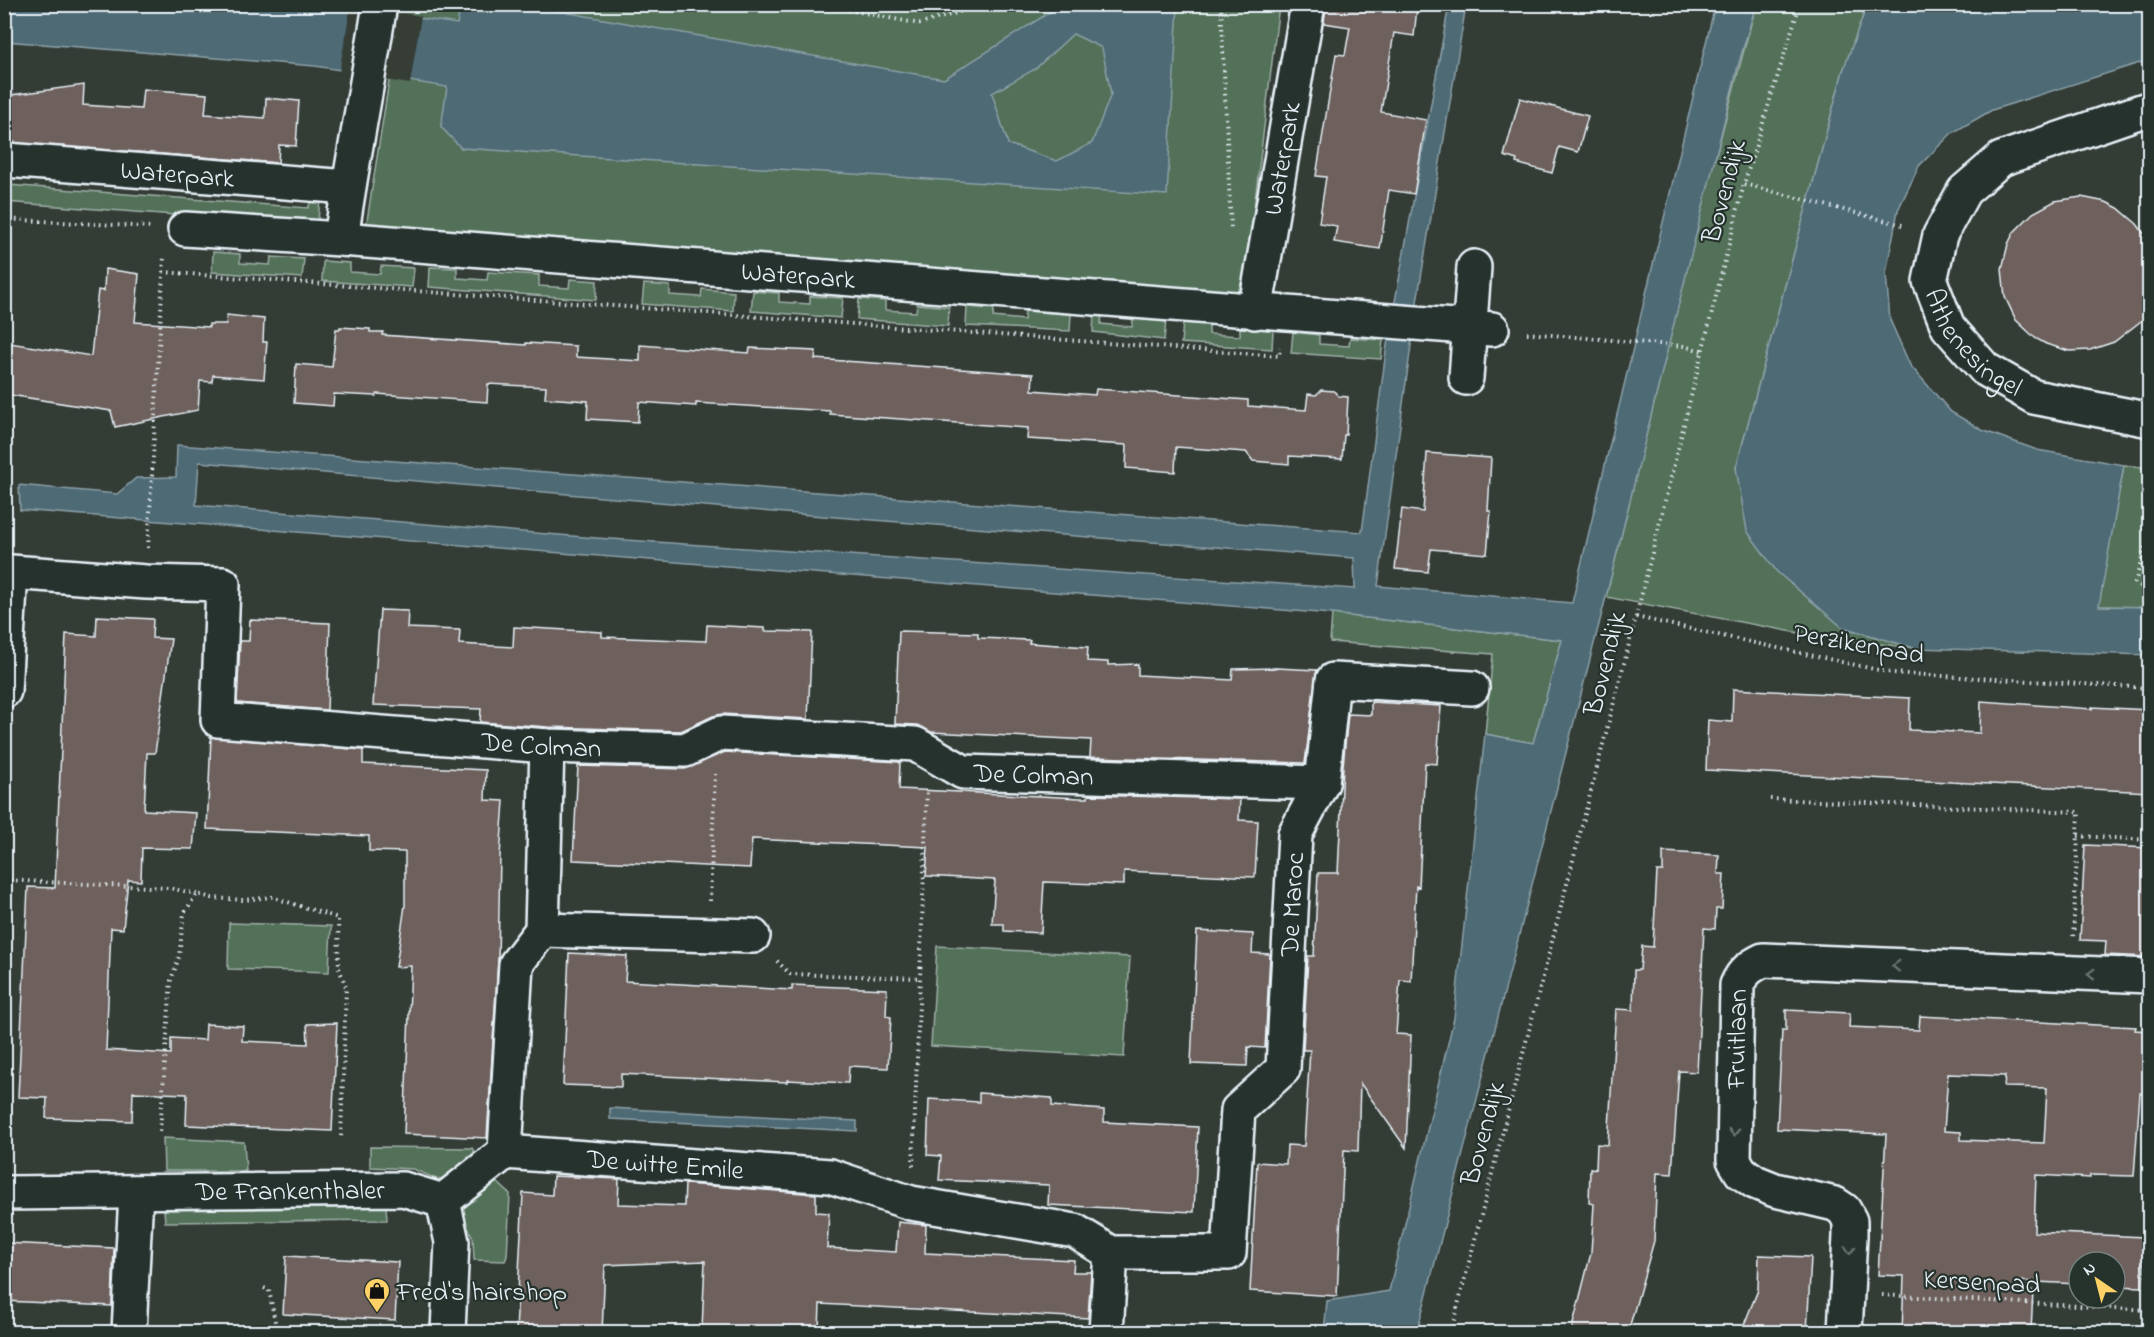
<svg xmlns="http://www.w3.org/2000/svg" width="2154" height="1337" font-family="'Indie Flower',sans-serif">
	<rect width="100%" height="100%" fill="#343c36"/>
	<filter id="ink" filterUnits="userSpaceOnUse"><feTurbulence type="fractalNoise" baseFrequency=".0167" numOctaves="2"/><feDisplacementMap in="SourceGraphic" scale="12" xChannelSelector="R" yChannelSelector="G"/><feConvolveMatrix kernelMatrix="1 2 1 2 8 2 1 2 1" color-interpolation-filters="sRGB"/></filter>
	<g filter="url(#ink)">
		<path fill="#537058" stroke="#9eb0a8" stroke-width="1.5" d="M401,5H1279L1247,265L1238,292L366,227Z
			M1756,5H1867L1843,71L1736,468L1842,627L1914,648L1820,637L1606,597L1709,181Z
			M4,179L8,185L308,208L312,199L320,200L318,220L306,225L5,202Z
			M213,252L240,254V263L270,265L271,257L304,259L302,278L212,272Z
			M323,261L350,263V272L380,274L381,266L414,268L412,287L322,281Z
			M430,267L457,268V278L487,280L488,272L539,275V286L569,288L570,279L597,281L596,300L429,287Z
			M644,284L670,286V295L701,297L702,289L734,292L733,311L642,304Z
			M753,291L779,293V302L810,304V296L843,298L841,318L751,311Z
			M859,299L885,301V310L916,312L917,304L949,307L948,326L857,319Z
			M967,307L994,309L993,317L1024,320L1025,311L1071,314L1070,331L966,326Z
			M1094,314L1102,315L1101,324L1132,327L1133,319L1166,321L1164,340L1093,332Z
			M1183,323L1209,324V334L1240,336V328L1273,330L1272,349L1181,343Z
			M1293,332L1319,335V344L1349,346L1350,338L1383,340L1381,359L1291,353Z
			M2124,465L2149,468V607L2098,606Z
			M1332,614L1562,640L1533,743L1485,734L1493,654L1330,642Z
			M229,923L331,926L329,972L228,969Z
			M937,946L1130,957L1124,1057L931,1046Z
			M163,1138L244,1142L246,1171H164Z
			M370,1147L472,1148L476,1155L439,1180L413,1169L370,1167Z
			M497,1182L510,1194L507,1256L505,1261L474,1260L473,1238L459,1209Z
			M386,1207L387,1220L165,1222L164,1210Z"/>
		<path fill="#4e6b74" stroke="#8ca1a9" stroke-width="1.5" fill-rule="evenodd" d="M4,5H332L457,24L461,5H524L944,79L1061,5H1178L1167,195L461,148L441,127L447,87L315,66L5,41ZM1073,34L1102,48L1111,94L1092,143L1057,161L1008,144L992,93L1035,69Z
			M1449,5H1466L1417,302L1378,586L1572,603L1715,5H1756L1738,66L1606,597L1417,1332H1324L1327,1301L1389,1291L1454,1018L1485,734L1533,743L1562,640L1332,614L20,510L19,485L117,494L136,478L176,477L177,445L1362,532L1386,351ZM199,462L785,513L1354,558L1355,589L596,538L196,505Z
			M1867,5H2149V60L1992,110L1952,133L1919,166L1898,210L1886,273L1890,320L1910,365L1951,412L1982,430L2037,450L2124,465L2099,606L2149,607V655L1914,648L1842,627L1777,572L1747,531L1736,468L1843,71Z
			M610,1108L857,1121V1131L610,1119Z"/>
		<path fill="#343c36" d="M351,5L421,16L410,84L339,73Z"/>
		<path fill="#6e615b" stroke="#e8f1f8" stroke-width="1.5" fill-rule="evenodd" d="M1326,4H1408V7L1417,8L1414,36L1394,33L1381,112L1426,120L1414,194L1389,190L1380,249L1334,242L1337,226L1319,223L1326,177L1316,176L1336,54L1345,55L1350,27L1324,23Z
			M84,85L83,105L141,109L143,89L207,94L205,114L265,118L266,98L299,101L296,146L279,145L278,163L4,142V96Z
			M1520,98L1588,116L1578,152L1559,147L1552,173L1516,163L1517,160L1504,156Z
			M2081,197L2106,202L2118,208L2137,224L2150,242V314L2114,342L2090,350L2069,351L2046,344L2035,338L2016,320L2005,297L2002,269L2008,244L2014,232L2033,213L2055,201Z
			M105,269L139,274L135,322L209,327V324H226L227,315L264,319L263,342H267L264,379L213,375L212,382L200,381L198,410L115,427L111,411L4,394V378L10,343L91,356L98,290L104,291Z
			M340,327L370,329V332H383L382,335L526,345V343L576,346V357L609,359L640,361V345L749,353L750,348L816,351L815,359L1033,374L1032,390L1095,395L1096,389L1248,400V406L1306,410L1308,394L1316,395L1321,390L1334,391L1338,396L1348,397L1346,435H1344L1342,459L1289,456V464L1253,461L1246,452L1176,447L1175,472L1126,468L1127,445L1027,439L1028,428L830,414V411L696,403V406L639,402L638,422L587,419L588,401L545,398L546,387L488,384L487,402L377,394L376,396L334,394L333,406L294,403L296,364L332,367L336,329H340Z
			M1427,453L1491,458L1488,511H1491L1487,554L1431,549L1428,572L1395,569L1402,509L1423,512Z
			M380,610L408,611L407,628L460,630L459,644L513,647L514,627L602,632V637L706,641L707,625L765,628V631L812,632L808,719L722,714L713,716L681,731L548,727L480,722L481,709L373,705Z
			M97,616L153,619L152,638L171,639L155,753H147L144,810L196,813L193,849L142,848L141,881L128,880L123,929L111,928L106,1050L171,1054V1038L205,1040L206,1024L243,1026L242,1041L308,1044L307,1024L337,1023L332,1131L186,1125L187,1094L133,1092L132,1121L46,1118L47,1098L18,1097L28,887L55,888L66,634L96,636Z
			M250,620L330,623L327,710L237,703L240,641H249Z
			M899,631L978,633V638L1030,640L1029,643L1088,647L1087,661L1108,662V665L1138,664V675L1232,680L1233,669L1276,668L1317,670L1305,763L1090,757L1091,740L931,732L917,725L895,724Z
			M1733,689L1910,698L1909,730L1980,733L1981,701L2092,709V707L2150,710V792L1706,770L1708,720L1732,722Z
			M1371,702L1441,706L1437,764L1425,763L1419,887L1416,886L1411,981L1400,980L1396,1034L1411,1035L1406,1148L1360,1083L1358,1151L1344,1150L1337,1296L1250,1291L1257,1162L1286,1164L1287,1145L1304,1146L1310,1050H1303L1308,956H1314L1318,873H1338L1343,766L1348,714L1371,715Z
			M211,737L363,750V764L486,770L485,800L504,801L500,856L498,961L487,1138L404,1134L411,966L396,967L405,905V852L369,851V836L207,829Z
			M725,752L900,762L899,789L1080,798H1088V795L1240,799L1239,820L1258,821L1255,877L1124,871V885L1044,882L1041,933L1004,931V924H992L995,880L926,876L928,847L752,839L750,868L573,860L578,766L685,769Z
			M2085,845L2150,848V957L2105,955L2106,941L2080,940Z
			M1663,852L1719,855L1718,874H1724L1722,909H1716L1715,929L1704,928L1697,1072L1679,1071L1672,1174L1657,1173L1654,1241L1628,1332H1571L1591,1253L1594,1204L1589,1203L1590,1168L1596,1169L1597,1144L1608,1145L1616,1009L1633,1010L1634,970H1640L1642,946L1653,947L1657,871H1663Z
			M1197,931L1253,934L1252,953L1270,954L1265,1048L1248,1047L1247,1066L1191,1064Z
			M569,953L627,956L625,981L792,990V985L887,989L886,1016L891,1017L888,1068L849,1066L848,1083L787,1080V1082L621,1074V1087L563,1085Z
			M1786,1010L1850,1013L1849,1027L1919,1030L1920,1016L2136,1027L2135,1030L2150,1031V1093H2140L2134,1176L2090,1175V1178L2036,1175L2034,1232L2145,1237L2143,1287L2115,1286V1262H2079V1284L2016,1281L2033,1291L2031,1331L1954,1327V1332H1902L1904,1276L1878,1275L1886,1134L1777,1129L1782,1030H1786ZM1948,1074L2005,1076L2004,1087L2047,1088L2044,1143L1961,1140V1132L1944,1131Z
			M979,1093L1052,1098V1106L1104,1110V1122L1198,1127L1194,1212L1048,1205L1049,1185L939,1180L941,1156L927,1155L929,1099L979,1102Z
			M553,1176L619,1179L618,1204L684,1206L685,1184L816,1194V1212L829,1213L827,1248L896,1252L898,1222L926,1225L925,1253L1074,1260L1073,1272H1091L1088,1318L820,1304L819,1329H796V1332L702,1329L705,1261L605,1265L602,1332H516L523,1193L552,1195Z
			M4,1243L114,1248L112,1306L4,1301Z
			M1759,1255L1811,1257L1807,1332H1741L1758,1290Z
			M286,1256L398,1262L395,1320L283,1314Z"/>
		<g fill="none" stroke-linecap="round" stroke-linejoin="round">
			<defs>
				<g id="minor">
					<path id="s1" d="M2150,108L2001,159L1964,191L1940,235L1930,281L1948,327L1985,369L2034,397L2150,420"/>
					<path id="s2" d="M6,160L348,187"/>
					<path id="s3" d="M185,229L341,239L1492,329"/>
					<path d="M341,239C352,160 368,83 380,4"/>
					<path id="s4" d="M1255,312L1308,4"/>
					<path d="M1466,378L1474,267"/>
					<path id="s5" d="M4,691L11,572L146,582L223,584L218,720L547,746L685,750L721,733L915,744L963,772L1322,783"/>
					<path id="s6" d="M547,746L542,930L516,964L505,1152L830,1176L911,1203L1075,1231L1111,1253H1229L1238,1110L1283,1069L1295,834L1322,783L1333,680L1472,688"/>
					<path d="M542,930L753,936"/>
					<path id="s7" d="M4,1193L403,1189L443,1201"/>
					<path d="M443,1201L452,1242L448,1332"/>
					<path d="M443,1201L505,1152"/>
					<path d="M129,1332L136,1193"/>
					<path d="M1106,1332L1111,1253"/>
					<path id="s8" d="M1845,1332L1850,1236V1221L1844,1210L1835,1204L1775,1190L1755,1182L1741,1172L1734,1160L1737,985C1743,971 1751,966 1763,960L2150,976"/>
				</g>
			</defs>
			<use href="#minor" stroke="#e8f1f8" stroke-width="38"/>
			<path stroke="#e8f1f8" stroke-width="4" stroke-dasharray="1.5 4.5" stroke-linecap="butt" d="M819,4L920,24L973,8L977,4
				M1221,4L1231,229
				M1744,184L1906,226
				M4,219L151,227
				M163,272L1279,356L1280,347
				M1527,333L1683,346L1702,351
				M2150,530L2135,583L2150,591
				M148,548L164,256
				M1636,617L1892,673L2150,688
				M1770,799L2079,812L2073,939
				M2078,836L2150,840
				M4,880L169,888L197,894
				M710,901L715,774
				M777,961L790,974L920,978
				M160,1131L171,980L179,957L184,913L197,894L212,898L243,900L272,897L338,918L339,968L346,987L341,1138
				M913,1166L927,790
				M264,1288L269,1290L277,1332
				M1882,1295L2150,1310
				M1451,1332L1636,617L1744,184L1800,4"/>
			<use href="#minor" stroke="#26332d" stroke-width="33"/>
		</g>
		<defs><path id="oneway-chevron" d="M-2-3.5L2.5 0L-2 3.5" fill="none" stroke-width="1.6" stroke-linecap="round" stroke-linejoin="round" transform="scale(1.5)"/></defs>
		<g stroke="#6a7674">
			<use href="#oneway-chevron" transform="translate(1896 966) rotate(-178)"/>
			<use href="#oneway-chevron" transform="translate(2091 974) rotate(-178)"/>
			<use href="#oneway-chevron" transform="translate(1734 1132) rotate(91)"/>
			<use href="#oneway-chevron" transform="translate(1850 1250) rotate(92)"/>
		</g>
	</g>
	<defs>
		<symbol id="shop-pin" viewBox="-11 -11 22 30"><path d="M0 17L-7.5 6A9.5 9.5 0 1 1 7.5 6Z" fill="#ffd166" stroke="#26332d"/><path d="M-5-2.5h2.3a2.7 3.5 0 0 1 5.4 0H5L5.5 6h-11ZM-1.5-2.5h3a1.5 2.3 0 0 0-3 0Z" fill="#111"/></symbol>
	</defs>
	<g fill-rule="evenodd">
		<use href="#shop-pin" x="362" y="1276" width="30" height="40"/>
	</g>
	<g text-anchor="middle" stroke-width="4.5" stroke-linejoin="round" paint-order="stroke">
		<g font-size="27" fill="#e8f1f8" stroke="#26332d">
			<text dy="9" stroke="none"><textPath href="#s4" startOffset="156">Waterpark</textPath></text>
			<text dy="9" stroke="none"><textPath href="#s2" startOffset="172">Waterpark</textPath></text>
			<text transform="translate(1723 191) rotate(-75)" y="9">Bovendijk</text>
			<text dy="9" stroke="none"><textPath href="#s3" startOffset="615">Waterpark</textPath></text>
			<text dy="9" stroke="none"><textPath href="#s1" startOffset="381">Athenesingel</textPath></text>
			<text transform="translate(1859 643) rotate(10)" y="9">Perzikenpad</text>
			<text transform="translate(1604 663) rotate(-76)" y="9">Bovendijk</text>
			<text dy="9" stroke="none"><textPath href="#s5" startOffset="792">De Colman</textPath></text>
			<text dy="9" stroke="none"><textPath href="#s5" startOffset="1296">De Colman</textPath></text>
			<text dy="9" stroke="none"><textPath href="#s6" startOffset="1522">De Maroc</textPath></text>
			<text dy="9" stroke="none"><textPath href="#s8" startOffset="370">Fruitlaan</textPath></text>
			<text transform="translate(1482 1133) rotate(-75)" y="9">Bovendijk</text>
			<text dy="9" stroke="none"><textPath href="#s6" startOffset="576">De witte Emile</textPath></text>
			<text dy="9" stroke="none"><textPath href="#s7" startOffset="286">De Frankenthaler</textPath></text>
			<text transform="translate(1982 1281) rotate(3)" y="9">Kersenpad</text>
		</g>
		<g font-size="27" fill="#e8f1f8" stroke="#26332d" text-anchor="start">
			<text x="397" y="1300">Fred's hairshop</text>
		</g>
	</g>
	<rect width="2154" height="1337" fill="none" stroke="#26332d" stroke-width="24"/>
	<rect x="12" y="12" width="2130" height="1313" fill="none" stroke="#e8f1f8" stroke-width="2" filter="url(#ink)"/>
	<g transform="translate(2097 1280) rotate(325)"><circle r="28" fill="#26332d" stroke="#747f7e" stroke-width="1.5"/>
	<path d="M0-4.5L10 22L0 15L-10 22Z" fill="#ffd166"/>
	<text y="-9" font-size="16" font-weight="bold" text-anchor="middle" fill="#e8f1f8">N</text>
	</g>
</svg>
